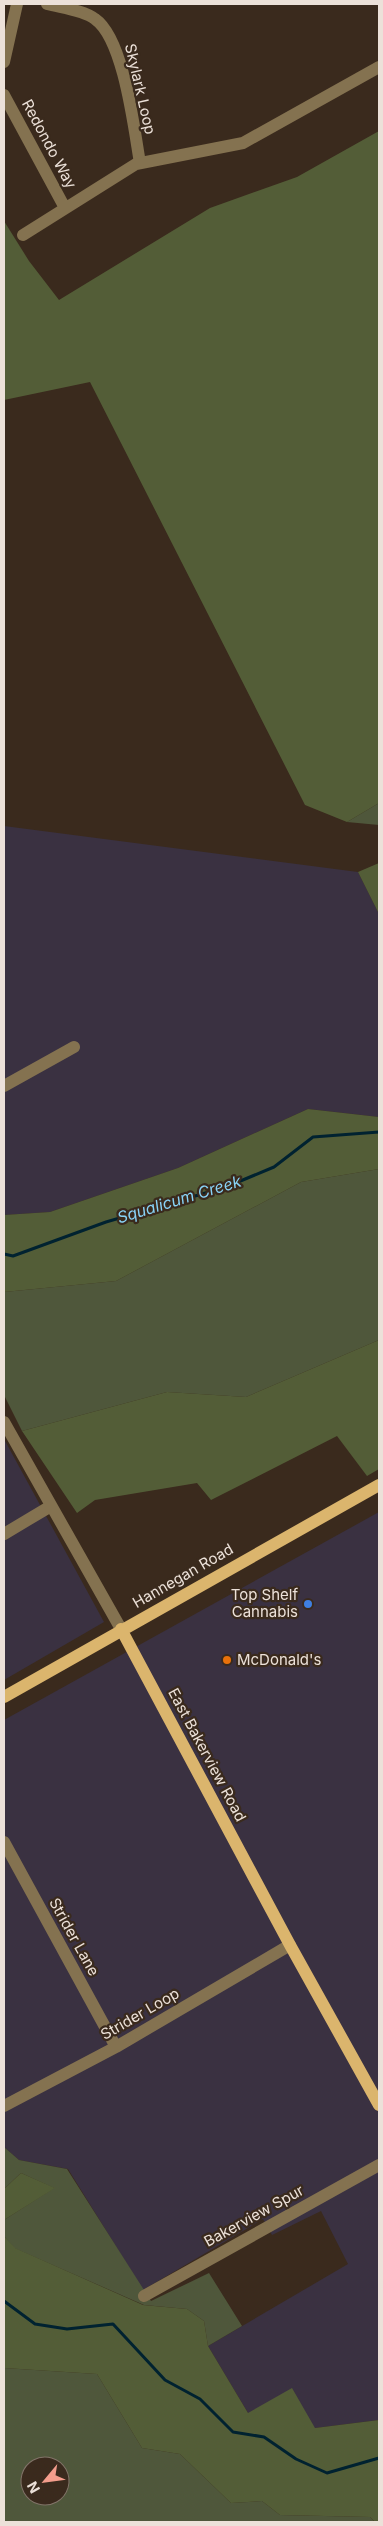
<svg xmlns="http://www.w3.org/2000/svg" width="383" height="2526" font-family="Inter,sans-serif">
	<rect width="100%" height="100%" fill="#3a2a1d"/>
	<path fill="#3a3141" d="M4,826L358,872L379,914V1117L308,1109L178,1168L50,1212L4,1215Z
		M4,1439L104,1622L4,1680Z
		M379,1512V2420L315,2428L248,2413L208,2346L348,2264L321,2211L272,2235L263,2219L143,2290L68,2169L19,2160L4,2147V1720Z"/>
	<path fill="#4f573b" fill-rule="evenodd" d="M379,803V825L347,822Z
		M379,1169V1340L246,1397L167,1392L22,1431L4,1395V1292L116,1281L301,1182Z
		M4,2147L19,2160L67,2169L151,2301L209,2273L242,2326L208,2346L204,2321L187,2309L144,2305L14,2248L4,2236V2220L54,2188L21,2173L4,2189Z
		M4,2368L97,2374L142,2448L180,2454L231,2503L262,2501L280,2515L370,2517L375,2522H4ZM30,2466H60V2496H30Z"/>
	<path fill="#535d37" d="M379,131V803L347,822L305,805L90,382L4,400V221L29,261L59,300L210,208L297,177Z
		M379,863V914L358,872Z
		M308,1109L379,1117V1169L301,1182L116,1281L4,1292V1215L50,1212L178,1168Z
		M379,1340V1469L367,1476L337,1436L211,1500L197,1483L95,1500L77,1513L22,1431L167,1392L246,1397Z
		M21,2173L55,2188L4,2220V2189Z
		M4,2236L15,2248L143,2305L187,2309L204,2321L208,2346L248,2413L292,2388L315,2428L379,2420V2522H375L370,2517L280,2515L262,2501L231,2503L180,2454L142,2448L97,2374L4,2368Z"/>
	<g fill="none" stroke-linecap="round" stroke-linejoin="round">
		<path stroke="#002230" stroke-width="3" d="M4,1254L13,1256L106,1222L226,1187L274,1167L313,1137L379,1132
			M4,2301L35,2324L67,2329L113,2324L165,2380L200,2399L233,2432L264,2437L296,2459L327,2473L379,2458"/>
		<path stroke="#847250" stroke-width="12" d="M47,4C62,8 83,10 95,19C124,39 134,129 140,163
			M4,62L17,4
			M4,95L65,208
			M23,235L136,164L243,143L379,67
			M4,1086L74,1047
			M4,1422L121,1629
			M4,1534L51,1506
			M4,1842L116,2047
			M4,2106L116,2047L290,1945
			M144,2296L379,2165"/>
		<path stroke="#dbb56d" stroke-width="12" d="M121,1629L290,1945L379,2105
			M4,1697L379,1485"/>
	</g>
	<circle fill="#3f7fe0" stroke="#3a2a1d" stroke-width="2" cx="308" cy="1604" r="5"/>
	<circle fill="#e8710a" stroke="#3a2a1d" stroke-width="2" cx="227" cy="1660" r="5"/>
	<g text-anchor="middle" stroke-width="4.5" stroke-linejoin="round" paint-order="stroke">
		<g font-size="15" fill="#ece1d9" stroke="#3a2a1d">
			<text transform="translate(140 89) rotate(77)" y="5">Skylark Loop</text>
			<text transform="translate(49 144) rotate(62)" y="5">Redondo Way</text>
			<text transform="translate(183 1576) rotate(-30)" y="5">Hannegan Road</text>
			<text transform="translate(207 1755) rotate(62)" y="5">East Bakerview Road</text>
			<text transform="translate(74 1937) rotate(61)" y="5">Strider Lane</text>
			<text transform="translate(140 2014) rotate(-30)" y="5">Strider Loop</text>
			<text transform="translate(254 2216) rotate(-29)" y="5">Bakerview Spur</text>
		</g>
		<g font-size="15" fill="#ece1d9" stroke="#3a2a1d" text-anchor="end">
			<text x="298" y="1600">Top Shelf<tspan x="298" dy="17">Cannabis</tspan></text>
			<text x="237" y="1665" text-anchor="start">McDonald's</text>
		</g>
		<g font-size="16" font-style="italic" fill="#89d3f7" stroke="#3a2a1d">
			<text transform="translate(179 1199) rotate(-17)" y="6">Squalicum Creek</text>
		</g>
	</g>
	<rect width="383" height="2526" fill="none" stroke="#ece1d9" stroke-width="10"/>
	<g transform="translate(45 2481) rotate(241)"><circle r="24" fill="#3a2a1d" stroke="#817368"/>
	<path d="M0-4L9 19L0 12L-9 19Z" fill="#f49d8c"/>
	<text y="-8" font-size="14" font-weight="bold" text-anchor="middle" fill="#ece1d9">N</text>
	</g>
</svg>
